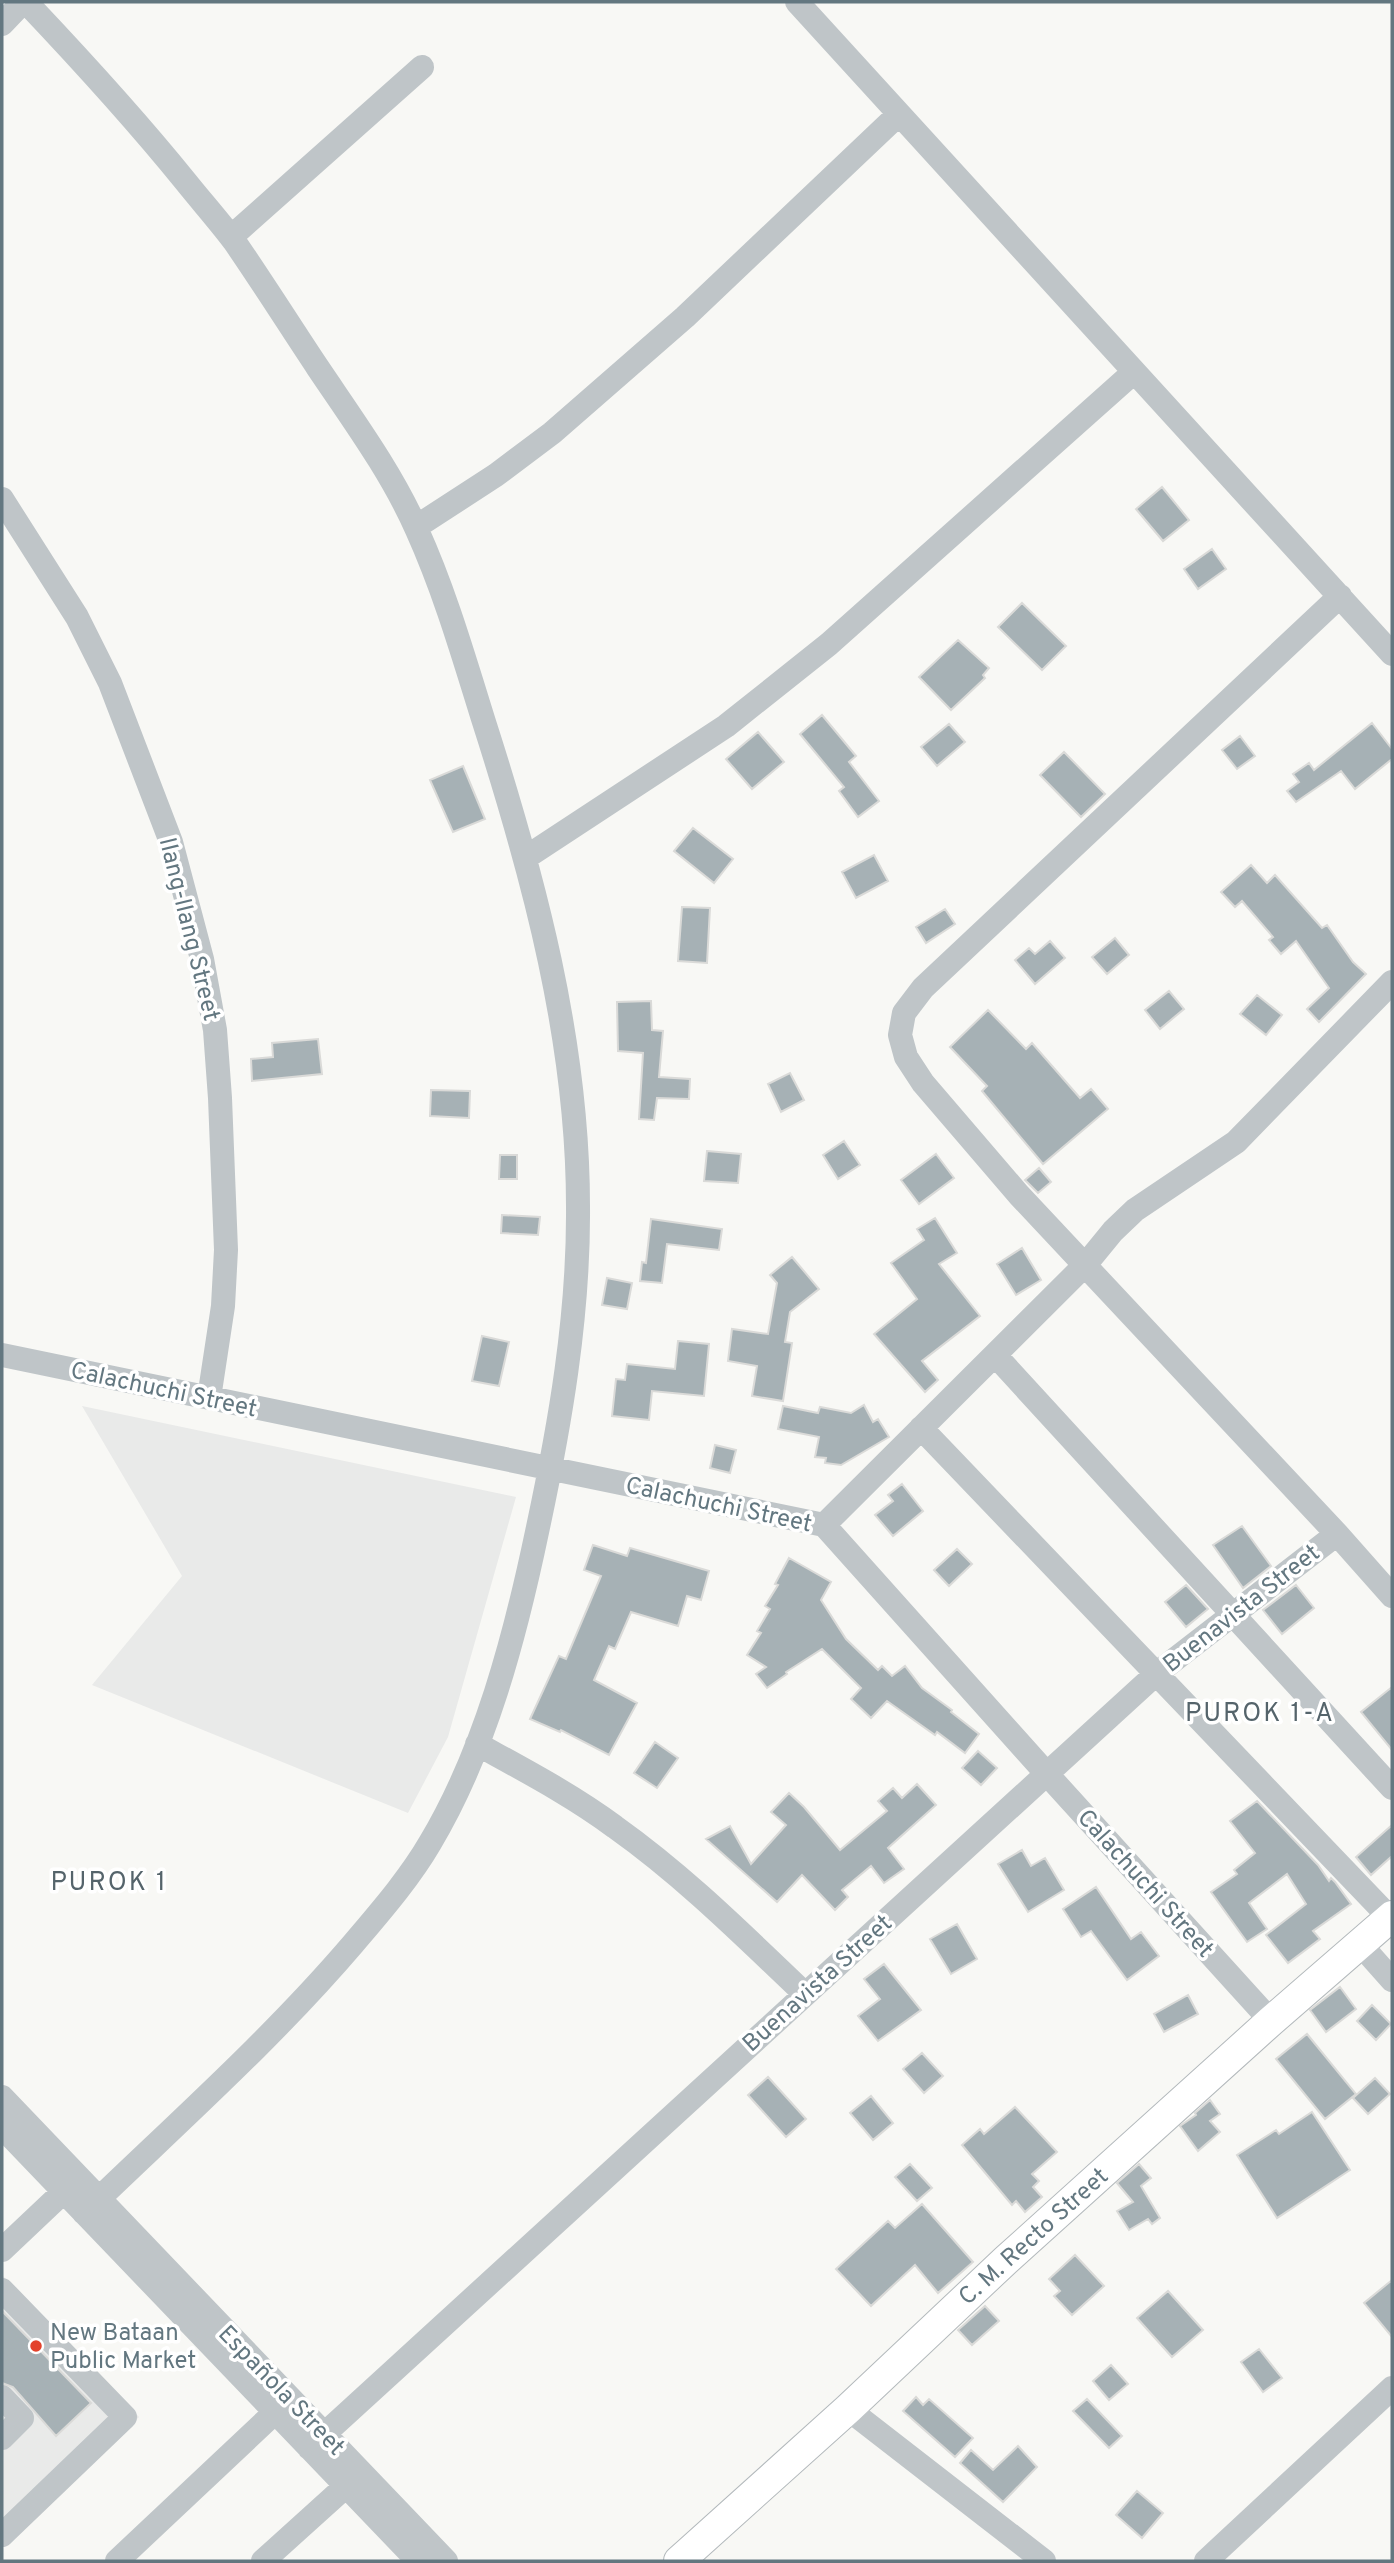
<svg xmlns="http://www.w3.org/2000/svg" width="1394" height="2563" font-family="Overpass,sans-serif">
	<rect width="100%" height="100%" fill="#f8f8f5"/>
	<path fill="#e9eae9" d="M82,1406L516,1497L448,1737L408,1813L92,1685L182,1576Z
		M2,2275L139,2417L4,2546L2,2544Z"/>
	<path fill="#a6b1b5" stroke="#dadad8" stroke-width="2" d="M1162,487L1189,520L1163,541L1136,509Z
		M1212,549L1226,569L1198,589L1184,569Z
		M1022,603L1066,646L1042,670L998,627Z
		M958,640L989,668L983,675L985,678L951,710L919,677Z
		M822,715L856,756L849,762L879,801L858,817L839,791L844,787L800,734Z
		M1372,723L1392,749V759L1355,789L1341,771L1296,802L1287,791L1299,782L1293,774L1309,763L1314,770Z
		M949,724L965,742L937,766L921,747Z
		M758,732L784,762L752,789L726,759Z
		M1240,736L1255,756L1237,769L1222,750Z
		M1064,752L1105,794L1081,817L1040,775Z
		M463,766L485,819L453,832L430,780Z
		M693,828L733,859L714,883L674,851Z
		M874,855L888,881L856,898L842,872Z
		M1251,865L1267,883L1275,875L1322,928L1327,925L1353,962L1366,974L1319,1022L1307,1009L1329,988L1296,941L1281,954L1269,940L1273,937L1242,901L1235,907L1221,892Z
		M682,907L710,908L707,963L678,961Z
		M945,909L955,924L926,943L916,927Z
		M1115,938L1129,955L1107,974L1092,957Z
		M1050,941L1065,958L1035,984L1015,960L1029,948L1035,954Z
		M1169,991L1184,1009L1160,1029L1145,1010Z
		M1257,995L1282,1015L1266,1035L1240,1014Z
		M651,1001L652,1030L663,1031L659,1077L690,1079L689,1099L657,1098L654,1120L639,1119L643,1053L618,1051L617,1002Z
		M988,1010L1026,1049L1032,1043L1080,1098L1091,1089L1108,1109L1043,1164L982,1091L987,1086L950,1047Z
		M318,1039L322,1074L252,1081L251,1059L273,1057L272,1043Z
		M790,1073L804,1100L781,1112L768,1084Z
		M431,1090L470,1091L469,1118L430,1116Z
		M844,1141L860,1165L838,1179L823,1155Z
		M707,1151L741,1154L738,1183L704,1181Z
		M936,1154L954,1178L919,1204L901,1180Z
		M500,1155H517V1179H499Z
		M1039,1168L1051,1182L1038,1193L1025,1180Z
		M502,1215L540,1217L538,1235L501,1233Z
		M935,1218L957,1253L939,1264L980,1316L922,1361L938,1380L925,1392L874,1334L917,1299L891,1263L924,1240L917,1229Z
		M651,1219L722,1229L719,1250L667,1244L662,1283L640,1281L642,1262L646,1263Z
		M1022,1248L1041,1280L1016,1295L997,1264Z
		M792,1257L819,1289L790,1312L785,1342L792,1343L783,1401L752,1396L757,1366L728,1361L732,1329L768,1334L777,1283L770,1275Z
		M607,1278L632,1283L627,1309L602,1305Z
		M482,1336L509,1342L499,1386L472,1381Z
		M678,1341L709,1344L704,1396L652,1391L649,1420L612,1416L616,1379L625,1380L627,1364L675,1369Z
		M864,1405L873,1422L878,1419L889,1437L841,1465L825,1463L826,1458L815,1457L819,1437L778,1429L783,1406L818,1413L820,1407L851,1413Z
		M715,1445L736,1450L730,1473L710,1468Z
		M902,1484L923,1511L893,1536L875,1515L893,1501L888,1495Z
		M1242,1526L1271,1566L1243,1588L1213,1545Z
		M593,1545L627,1556L630,1548L709,1571L701,1600L687,1596L678,1626L631,1612L615,1649L609,1646L594,1680L637,1703L609,1755L561,1730L560,1732L530,1719L559,1656L566,1659L601,1576L584,1570Z
		M957,1549L972,1564L949,1586L934,1570Z
		M789,1558L831,1582L821,1600L846,1639L878,1670L882,1666L892,1676L905,1666L922,1688L952,1710L951,1712L979,1734L965,1753L937,1732L935,1735L887,1701L871,1718L851,1699L861,1688L822,1649L786,1672L787,1674L767,1688L756,1674L766,1667L747,1655L761,1633L757,1631L770,1609L765,1606L778,1585L775,1584Z
		M1186,1585L1208,1609L1186,1627L1165,1602Z
		M1296,1585L1314,1608L1282,1634L1263,1610Z
		M1392,1687V1750L1361,1712Z
		M655,1742L678,1758L657,1788L634,1773Z
		M978,1751L997,1768L981,1785L962,1768Z
		M917,1784L936,1805L888,1848L904,1869L884,1883L871,1866L842,1890L848,1897L835,1910L802,1875L777,1902L706,1839L730,1826L751,1864L786,1825L771,1812L789,1793L804,1807L840,1850L887,1811L878,1801L893,1788L902,1798Z
		M1257,1801L1318,1865L1329,1881L1331,1878L1335,1882L1351,1904L1313,1931L1320,1939L1288,1963L1266,1935L1306,1904L1287,1874L1249,1903L1267,1929L1247,1942L1211,1892L1237,1874L1234,1870L1255,1853L1230,1821Z
		M1392,1825V1856L1371,1875L1356,1857Z
		M1022,1850L1031,1866L1045,1858L1064,1890L1028,1912L998,1864Z
		M1096,1887L1131,1939L1141,1932L1159,1956L1127,1980L1091,1931L1081,1937L1063,1909Z
		M957,1924L977,1959L951,1974L930,1939Z
		M884,1964L921,2010L878,2041L858,2016L880,1999L864,1979Z
		M1340,1987L1356,2009L1326,2032L1310,2010Z
		M1188,1995L1198,2014L1164,2032L1154,2014Z
		M1372,2005L1391,2024L1376,2040L1357,2021Z
		M1307,2034L1356,2094L1325,2119L1276,2059Z
		M922,2053L943,2076L924,2093L903,2069Z
		M768,2077L806,2119L786,2137L748,2095Z
		M1375,2078L1390,2094L1368,2114L1353,2098Z
		M871,2096L893,2123L873,2140L850,2113Z
		M1210,2100L1220,2114L1210,2121L1220,2132L1198,2151L1180,2126L1196,2115L1195,2113Z
		M1015,2107L1057,2152L1032,2174L1039,2181L1033,2187L1042,2197L1025,2212L1016,2201L1012,2205L962,2145L980,2129L984,2134Z
		M1312,2112L1350,2170L1277,2218L1237,2155L1276,2130L1279,2134Z
		M910,2164L932,2188L917,2201L895,2177Z
		M1139,2164L1151,2178L1141,2186L1160,2218L1152,2224L1148,2219L1129,2230L1117,2211L1133,2202L1117,2183Z
		M922,2204L973,2262L938,2293L915,2265L871,2306L836,2269L888,2221L895,2228Z
		M1075,2255L1104,2286L1072,2315L1054,2296L1060,2291L1049,2279Z
		M1392,2280V2337L1364,2303Z
		M1168,2291L1203,2330L1172,2357L1137,2318Z
		M985,2306L999,2321L972,2345L958,2330Z
		M2,2311L91,2403L56,2436L13,2387L2,2383Z
		M1259,2349L1282,2378L1263,2392L1241,2362Z
		M1111,2365L1128,2384L1109,2400L1093,2381Z
		M916,2397L923,2405L929,2399L973,2438L955,2457L903,2411Z
		M1087,2399L1122,2436L1109,2448L1073,2411Z
		M1018,2446L1037,2467L1003,2502L960,2463L971,2450L993,2470Z
		M1137,2491L1163,2513L1142,2538L1116,2515Z"/>
	<g fill="none" stroke-linecap="round" stroke-linejoin="round">
		<defs>
			<path id="major" d="M679,2561L848,2409L1006,2260L1271,2021L1392,1916"/>
		</defs>
		<use href="#major" stroke="#b3b9bc" stroke-width="32"/>
		<path stroke="#bfc5c8" stroke-width="24" d="M26,2C81,60 135,119 186,182C202,202 219,221 234,241C263,283 290,326 318,368C353,420 392,473 417,530C445,592 464,658 484,722C534,878 578,1041 578,1206C579,1316 560,1425 537,1532C515,1637 485,1751 430,1843C409,1879 380,1912 353,1944C271,2040 175,2125 84,2213
			M797,2L1392,654
			M2,24L23,2
			M231,237L422,67
			M2,499L77,617L110,683L171,842L202,959L215,1030L220,1098L226,1250L223,1306L209,1398
			M416,527L496,475L552,433L685,317L899,114
			M1340,596L923,988L904,1013L900,1035L906,1057L923,1083L1019,1195L1337,1534L1392,1596
			M525,858L726,726L829,644L1134,372
			M2,1355L824,1525L1046,1773L1271,2021
			M995,1355L1392,1788
			M921,1428L1390,1918
			M824,1525L1086,1264L1113,1231L1135,1210L1236,1142L1392,982
			M477,1744C524,1770 572,1795 615,1827C684,1876 744,1936 805,1994
			M1360,1944L1392,1980
			M2,2097L446,2561
			M2,2127L418,2561
			M2,2250L76,2180
			M2,2290L125,2417L2,2535
			M2,2397L22,2418L2,2438
			M848,2409L1044,2561
			M309,2448L1156,1674L1337,1534
			M117,2561L287,2401
			M263,2561L356,2477
			M1206,2561L1392,2388"/>
		<use href="#major" stroke="#fff" stroke-width="30"/>
	</g>
	<circle fill="#e3412b" stroke="#fff" stroke-width="2.5" cx="36" cy="2346" r="7"/>
	<g text-anchor="middle" stroke-width="7" stroke-linejoin="round" paint-order="stroke">
		<g font-size="24" fill="#637780" stroke="#fff">
			<text transform="translate(190 929) rotate(76)" y="8">Ilang-Ilang Street</text>
			<text transform="translate(164 1389) rotate(12)" y="8">Calachuchi Street</text>
			<text transform="translate(719 1504) rotate(12)" y="8">Calachuchi Street</text>
			<text transform="translate(1241 1608) rotate(-38)" y="8">Buenavista Street</text>
			<text transform="translate(1146 1883) rotate(48)" y="8">Calachuchi Street</text>
			<text transform="translate(817 1983) rotate(-42)" y="8">Buenavista Street</text>
			<text transform="translate(1033 2236) rotate(-42)" y="8">C. M. Recto Street</text>
			<text transform="translate(282 2390) rotate(46)" y="8">Española Street</text>
		</g>
		<g font-size="24" fill="#637780" stroke="#fff" text-anchor="start">
			<text x="50" y="2340">New Bataan<tspan x="50" dy="28">Public Market</tspan></text>
		</g>
		<g font-size="26" letter-spacing="2" fill="#55646b" stroke="#fff">
			<text x="1260" y="1721">PUROK 1-A</text>
			<text x="109" y="1890">PUROK 1</text>
		</g>
	</g>
	<rect width="1394" height="2563" fill="none" stroke="#637780" stroke-width="7"/>
</svg>
